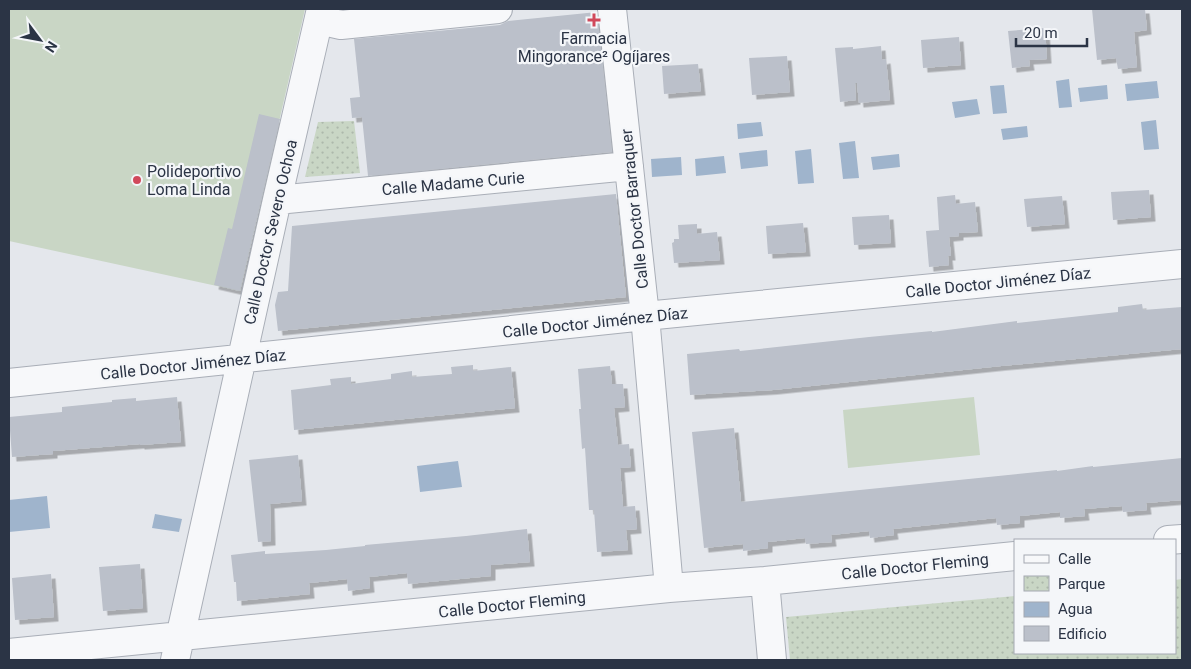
<svg xmlns="http://www.w3.org/2000/svg" width="1191" height="669" font-family="Roboto,sans-serif">
	<defs>
		<pattern id="park-dots" width="8" height="8" patternUnits="userSpaceOnUse" patternTransform="scale(1.25)"><rect width="8" height="8" fill="#c9d6c5"/><path d="M2 2h.1M6 6h.1" fill="none" stroke="#adb8ab" stroke-width="1.8" stroke-linecap="round"/></pattern>
		<filter id="shadow"><feDropShadow dx="4.5" dy="4.5" stdDeviation="0" flood-color="#0004"/></filter>
	</defs>
	<rect width="100%" height="100%" fill="#e4e7ec"/>
	<path fill="url(#park-dots)" d="M354,121L360,173L305,177L318,122Z
		M1182,579V660H790L786,617L1015,596V653H1175V580Z"/>
	<path fill="#c9d6c5" d="M9,9H305L240,291L9,241Z
		M974,397L980,455L848,468L843,410Z"/>
	<path fill="#9fb4cc" d="M1069,79L1072,107L1059,108L1056,81Z
		M1157,81L1159,98L1127,101L1125,84Z
		M1004,85L1007,113L993,114L990,86Z
		M1107,85L1108,99L1080,102L1078,88Z
		M977,99L980,114L955,118L952,102Z
		M1156,120L1159,149L1144,150L1141,122Z
		M761,122L763,136L738,139L737,124Z
		M1027,126L1028,137L1003,140L1001,129Z
		M855,141L859,178L843,179L839,143Z
		M811,149L814,183L798,184L795,151Z
		M767,150L768,166L741,169L739,153Z
		M899,154L900,167L873,170L871,157Z
		M724,156L726,173L696,176L695,159Z
		M681,157L682,175L652,177L651,159Z
		M458,461L462,487L420,492L417,466Z
		M47,496L50,528L9,532V500Z
		M155,514L182,519L179,532L152,528Z"/>
	<path fill="#bbc0ca" filter="url(#shadow)" d="M1092,9H1145L1147,30L1134,32L1137,67L1118,69L1116,58L1097,60Z
		M597,12L612,152L368,176L362,117L352,118L350,98L360,97L354,39L500,25L508,21Z
		M1045,28L1047,59L1029,60L1030,66L1012,68L1008,31Z
		M959,37L961,65L923,68L921,40Z
		M881,46L882,60L886,59L890,100L859,103L857,83H855L856,100L840,102L835,48L853,47V49Z
		M787,56L790,92L752,95L749,58Z
		M698,64L701,91L664,94L662,66Z
		M259,114L280,119L240,291L214,285L228,228L232,229Z
		M1149,190L1151,217L1113,220L1111,192Z
		M616,194L626,297L278,331L275,305L278,292L288,291L292,226Z
		M955,195L956,204L975,202L978,232L959,233V236L949,237L951,256H948L949,265L929,267L926,231L939,230L937,197Z
		M1062,196L1065,224L1027,227L1024,199Z
		M889,215L891,243L854,245L852,217Z
		M803,223L806,252L768,254L766,226Z
		M697,224V234L717,232L720,260L674,263L672,243L674,242V239H679L678,225Z
		M1142,304L1143,310L1182,307V349L1001,366L773,390L690,395L687,354L739,349L740,351L869,337L932,331V332L1017,321V323L1099,314L1118,312V307Z
		M473,365V371L511,367L515,408L294,430L291,390L331,385L330,379L351,377V384L391,379V374L412,371V377L452,374L451,367Z
		M610,366L612,384H623L624,396L625,407L614,408L618,445L629,444L630,456L631,467L620,468L623,507L635,506L637,529L626,530L628,550L597,552L594,510H589L585,448L582,449L579,409H581L578,369Z
		M177,397L181,442L140,445V444L53,451V454L12,457L9,417L62,412V407L112,402V400L136,398V401Z
		M734,428L741,502L1057,470V471L1093,466V467L1182,458V500L1146,503L1147,510L1123,512L1122,506L1084,509L1085,516L1060,518V512L1020,516V523L1009,524L997,525L996,518L893,529L894,535L870,538L869,531L831,535L832,542L806,544L805,538L768,542V548L743,551V544L704,548L692,432Z
		M298,455L302,501L270,504L271,541L258,542L249,460Z
		M527,529L530,562L491,565V576L408,584L407,573L369,577L370,588L348,591L347,579L329,581L309,583L310,594L237,601L236,582H234L231,555L265,551V554L326,550L365,546V545L466,536Z
		M140,564L143,608L103,611L99,567Z
		M51,574L54,617L15,620L12,578Z"/>
	<g fill="none" stroke-linecap="round" stroke-linejoin="round">
		<defs>
			<path id="minor" d="M612,9L645,316L669,588
				M319,20L341,25L498,9
				M277,200L629,166
				M9,383L645,316L1182,264
				M1168,540L1182,539
				M765,581L772,660
				M9,653L669,588L765,581L1015,556
				M175,660L277,200L321,9"/>
		</defs>
		<use href="#minor" stroke="#a9aeb7" stroke-width="30"/>
		<use href="#minor" stroke="#f7f8fa" stroke-width="28"/>
	</g>
	<g fill="#d1495b" stroke="#f4f6f9" stroke-width="2">
		<path d="M591.5 12.5h5v5h5v5h-5v5h-5v-5h-5v-5h5z"/>
		<circle cx="137" cy="180" r="5"/>
	</g>
	<g text-anchor="middle" stroke-width="4.5" stroke-linejoin="round" paint-order="stroke">
		<g font-size="16" fill="#2b3445" stroke="#f4f6f9">
			<text x="594" y="44">Farmacia<tspan x="594" dy="18">Mingorance² Ogíjares</tspan></text>
			<text x="147" y="177" text-anchor="start">Polideportivo<tspan x="147" dy="18">Loma Linda</tspan></text>
		</g>
		<g font-size="16" fill="#2b3445" stroke="#f4f6f9">
			<text transform="translate(453 183) rotate(-5)" y="6">Calle Madame Curie</text>
			<text transform="translate(634 209) rotate(-96)" y="6">Calle Doctor Barraquer</text>
			<text transform="translate(270 232) rotate(-77)" y="6">Calle Doctor Severo Ochoa</text>
			<text transform="translate(998 282) rotate(-6)" y="6">Calle Doctor Jiménez Díaz</text>
			<text transform="translate(595 322) rotate(-6)" y="6">Calle Doctor Jiménez Díaz</text>
			<text transform="translate(193 364) rotate(-6)" y="6">Calle Doctor Jiménez Díaz</text>
			<text transform="translate(915 566) rotate(-6)" y="6">Calle Doctor Fleming</text>
			<text transform="translate(512 604) rotate(-6)" y="6">Calle Doctor Fleming</text>
		</g>
	</g>
	<rect width="1191" height="669" fill="none" stroke="#2b3445" stroke-width="20"/>
	<rect x="1014" y="539" width="162" height="115" fill="#f4f6f9" stroke="#a4a8b1"/>
	<rect x="1024" y="555" width="25" height="8" fill="#f7f8fa" stroke="#a4a8b1"/>
	<text x="1058" y="564" font-size="15" fill="#2b3445">Calle</text>
	<rect x="1024" y="576" width="25" height="15" fill="url(#park-dots)" stroke="#a4a8b1"/>
	<text x="1058" y="589" font-size="15" fill="#2b3445">Parque</text>
	<rect x="1024" y="602" width="25" height="15" fill="#9fb4cc" stroke="#a4a8b1"/>
	<text x="1058" y="614" font-size="15" fill="#2b3445">Agua</text>
	<rect x="1024" y="626" width="25" height="15" fill="#bbc0ca" stroke="#a4a8b1"/>
	<text x="1058" y="639" font-size="15" fill="#2b3445">Edificio</text>
	<g transform="translate(40 40) rotate(122)" stroke="#f4f6f9" stroke-width="4" paint-order="stroke">
	<path d="M0-4L9 19L0 12L-9 19Z" fill="#2b3445"/>
	<text y="-8" font-size="14" font-weight="bold" text-anchor="middle" fill="#2b3445">N</text>
	</g>
	<path d="M1016 38v8h71v-8" fill="none" stroke="#2b3445" stroke-width="2.5"/>
	<text x="1024" y="38" font-size="15" fill="#2b3445" stroke="#f4f6f9" stroke-width="4" paint-order="stroke">20 m</text>
</svg>
